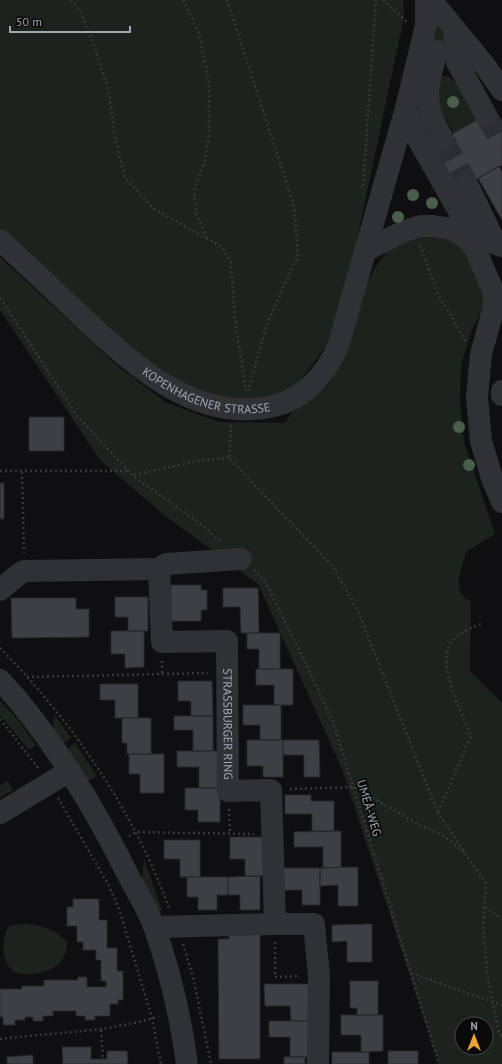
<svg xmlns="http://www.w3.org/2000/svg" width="502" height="1064" font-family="'PT Sans',sans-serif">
	<rect width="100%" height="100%" fill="#0f0f11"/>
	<path fill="#1c231c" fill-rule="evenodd" d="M0,0H403L404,17L353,258L326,346L299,382L275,398L234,401L184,388L140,358L0,228Z
		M433,20L447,30L445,42L437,44L430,38Z
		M442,76H448L457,83L477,120L454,133C444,116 429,96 442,76Z
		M420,236L444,237L466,249L483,288L484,307L471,332L461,365L460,402L464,442L495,534L466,552C461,573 450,590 471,602L470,671L502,703V1064H439L342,769L258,584L164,515L100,460L0,310V257L119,367L165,402L219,422L285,423C288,418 291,412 296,408C312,395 325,393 336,372C356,338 359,275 390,250C399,243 409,240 420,236ZM462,1024H486V1048H462Z
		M0,701L18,720L36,745L29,750L0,715Z
		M54,714L71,738L59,746L53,736Z
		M75,743L97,776L87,782L65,751Z
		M8,781L13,790L0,798V785Z
		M144,859L162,910L155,912L142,877Z
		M25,924C44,926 53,928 67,942C67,963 52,972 33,974C28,974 21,975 15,972C1,964 0,936 10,926C13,924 20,925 25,924Z"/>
	<path fill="#3e3f44" stroke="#29292d" d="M495,110L502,122V165L457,190L432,145Z
		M499,166L502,172V220L478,178Z
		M29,417H64V451H29Z
		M0,483H4V519H0Z
		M171,585H201V590H207V610H201V621H171Z
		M223,588H258L259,633H241L240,607H223Z
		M115,597H148V631H128V617H115Z
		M11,598H76V609H89V637L12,638Z
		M111,631H144V667L125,668V654H111Z
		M247,633H280V669H259V649H247Z
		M256,669H293V705H274V685H256Z
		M178,681H212L213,716H191V701H178Z
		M100,684H138V718H115V700H100Z
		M243,705H281V740H260V725H243Z
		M174,716H213V751H193V730H174Z
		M122,718H151V754H127V743H122Z
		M247,740H283V777H263V766H247Z
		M283,740H319L320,777H304V755H283Z
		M177,751H218V788H199V767H177Z
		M129,754H164V793H140V774H129Z
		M185,788H220V822H198V810H185Z
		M285,795H311V801H334V831H312V814H285Z
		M341,831V867L323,868V847H294V832Z
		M230,837H264V876H245V859H230Z
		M164,840H200V877H180V859H164Z
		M358,867V906H338V885L320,886V868Z
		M283,868H320V905H302V890H283Z
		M260,876V910H240V895H228V877Z
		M187,877H228V895H217V910H198V897H187Z
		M73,899H99V920H107V948H117V971H123V1000H118V1004H110V1016H95V1020H85V1016H76V1011H53V1016H43V1021H33V1017H25V1020H15V1025H3V1017H0V989H22V986H44V980H78V977H87V987H106V981H101V960H96V950H83V942H77V926H67V907H73Z
		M372,924V962H347V941L332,942V925Z
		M260,926V1059H219L218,939H229V927Z
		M350,981H378V1015H357V1008H350Z
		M264,984H309V1021H291L290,1006H265Z
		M341,1015H383V1051L361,1052V1035H341Z
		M269,1021H309V1057H290V1037H269Z
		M62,1047H91V1059H107V1051H127L128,1064H63Z
		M388,1051H418V1064H388Z
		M332,1052H369V1064H332Z
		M33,1055V1064H7V1057Z
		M284,1057H305V1064H284Z"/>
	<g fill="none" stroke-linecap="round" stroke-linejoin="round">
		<path stroke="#2c2d31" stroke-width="22" stroke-dasharray="22 11" stroke-linecap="butt" d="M486,115L502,144
			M443,139L467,184"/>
		<path stroke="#36383c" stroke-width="2.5" stroke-dasharray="2 3" stroke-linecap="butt" d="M71,0L80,11L94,45L109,92L115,138L125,178L154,209L222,247L231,262L235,319L246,391
			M183,0L199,33L209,83V135L205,159L194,191L196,213L207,238
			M227,0L294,206L298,255L267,324L248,391
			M383,0L408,23
			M363,186L376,0
			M420,245L439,296L466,341
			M0,298L78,417L133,476L201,524L221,542
			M231,425L229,458L333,567L357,609L438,813L486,884L483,923L487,974L499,1033L502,1036
			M0,471H129
			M22,472L24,553
			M134,475L201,460L229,458
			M254,570L266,583L307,666L333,722L439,1064
			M0,648C72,721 134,811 169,908
			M162,661V673
			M27,677L208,673
			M0,719L39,769
			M290,789L354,787L421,826L441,834L464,852
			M58,798L108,884L120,912L152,1018L161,1064
			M229,809L230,834
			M438,812L471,736C463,716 437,665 450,644C456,634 470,628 481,624
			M129,836L136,832L254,834
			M485,907L502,919
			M275,942V977L300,976
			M183,944L193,977L211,1064
			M411,973L502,1005
			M101,1030L103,1059
			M0,1039C53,1032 108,1033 159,1016"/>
		<g stroke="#303135" stroke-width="22">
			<path d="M431,0L486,67L502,90"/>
			<path d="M454,29L457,62L486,115"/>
			<path d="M437,51C426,88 422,104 443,139"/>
			<path d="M406,108L417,137L465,222L480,237L502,246"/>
			<path d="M467,184L496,244"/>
			<path id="s1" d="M0,240C28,266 56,292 84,319C136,367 197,424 274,406C304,399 326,374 338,346L406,108L426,25V0"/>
			<path d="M365,251L404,231L421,226H433L451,229L466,238L474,246L494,293V307L481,354L477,397L481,441L493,481L502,502"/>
			<path d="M502,391V395"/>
			<path id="s2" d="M159,569L162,642L227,641L228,791L271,790L275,924H314L319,976L318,1064"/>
			<path d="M0,590L19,574L24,571L159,569L166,564L241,559"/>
			<path d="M0,680C50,733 97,812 129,877C138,894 149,911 155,929C170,972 181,1019 187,1064"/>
			<path d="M0,813L68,772"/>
			<path d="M154,927L275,924"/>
		</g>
	</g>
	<g fill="#495d4a">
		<circle cx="453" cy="102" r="6"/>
		<circle cx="413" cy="195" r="6"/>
		<circle cx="432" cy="203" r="6"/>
		<circle cx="398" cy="217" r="6"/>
		<circle cx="459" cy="427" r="6"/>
		<circle cx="469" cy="465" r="6"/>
	</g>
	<g text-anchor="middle" stroke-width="3.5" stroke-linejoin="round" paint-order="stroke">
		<g font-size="12" fill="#a1a6b1" stroke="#0a0a0b">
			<text dy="4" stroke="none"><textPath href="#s1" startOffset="262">KOPENHAGENER STRASSE</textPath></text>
			<text dy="4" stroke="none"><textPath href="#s2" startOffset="221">STRASSBURGER RING</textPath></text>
			<text transform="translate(369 808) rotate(73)" y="4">UMEÅ-WEG</text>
		</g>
	</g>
	<g transform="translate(474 1036)"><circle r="19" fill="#0a0a0b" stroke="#46484d"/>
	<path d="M0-3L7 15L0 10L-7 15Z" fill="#eca22c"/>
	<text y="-6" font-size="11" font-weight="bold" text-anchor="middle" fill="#a1a6b1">N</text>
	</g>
	<path d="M10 26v6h120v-6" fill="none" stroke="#a1a6b1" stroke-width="2"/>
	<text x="16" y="26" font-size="12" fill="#a1a6b1" stroke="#0a0a0b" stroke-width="3" paint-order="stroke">50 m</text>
</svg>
